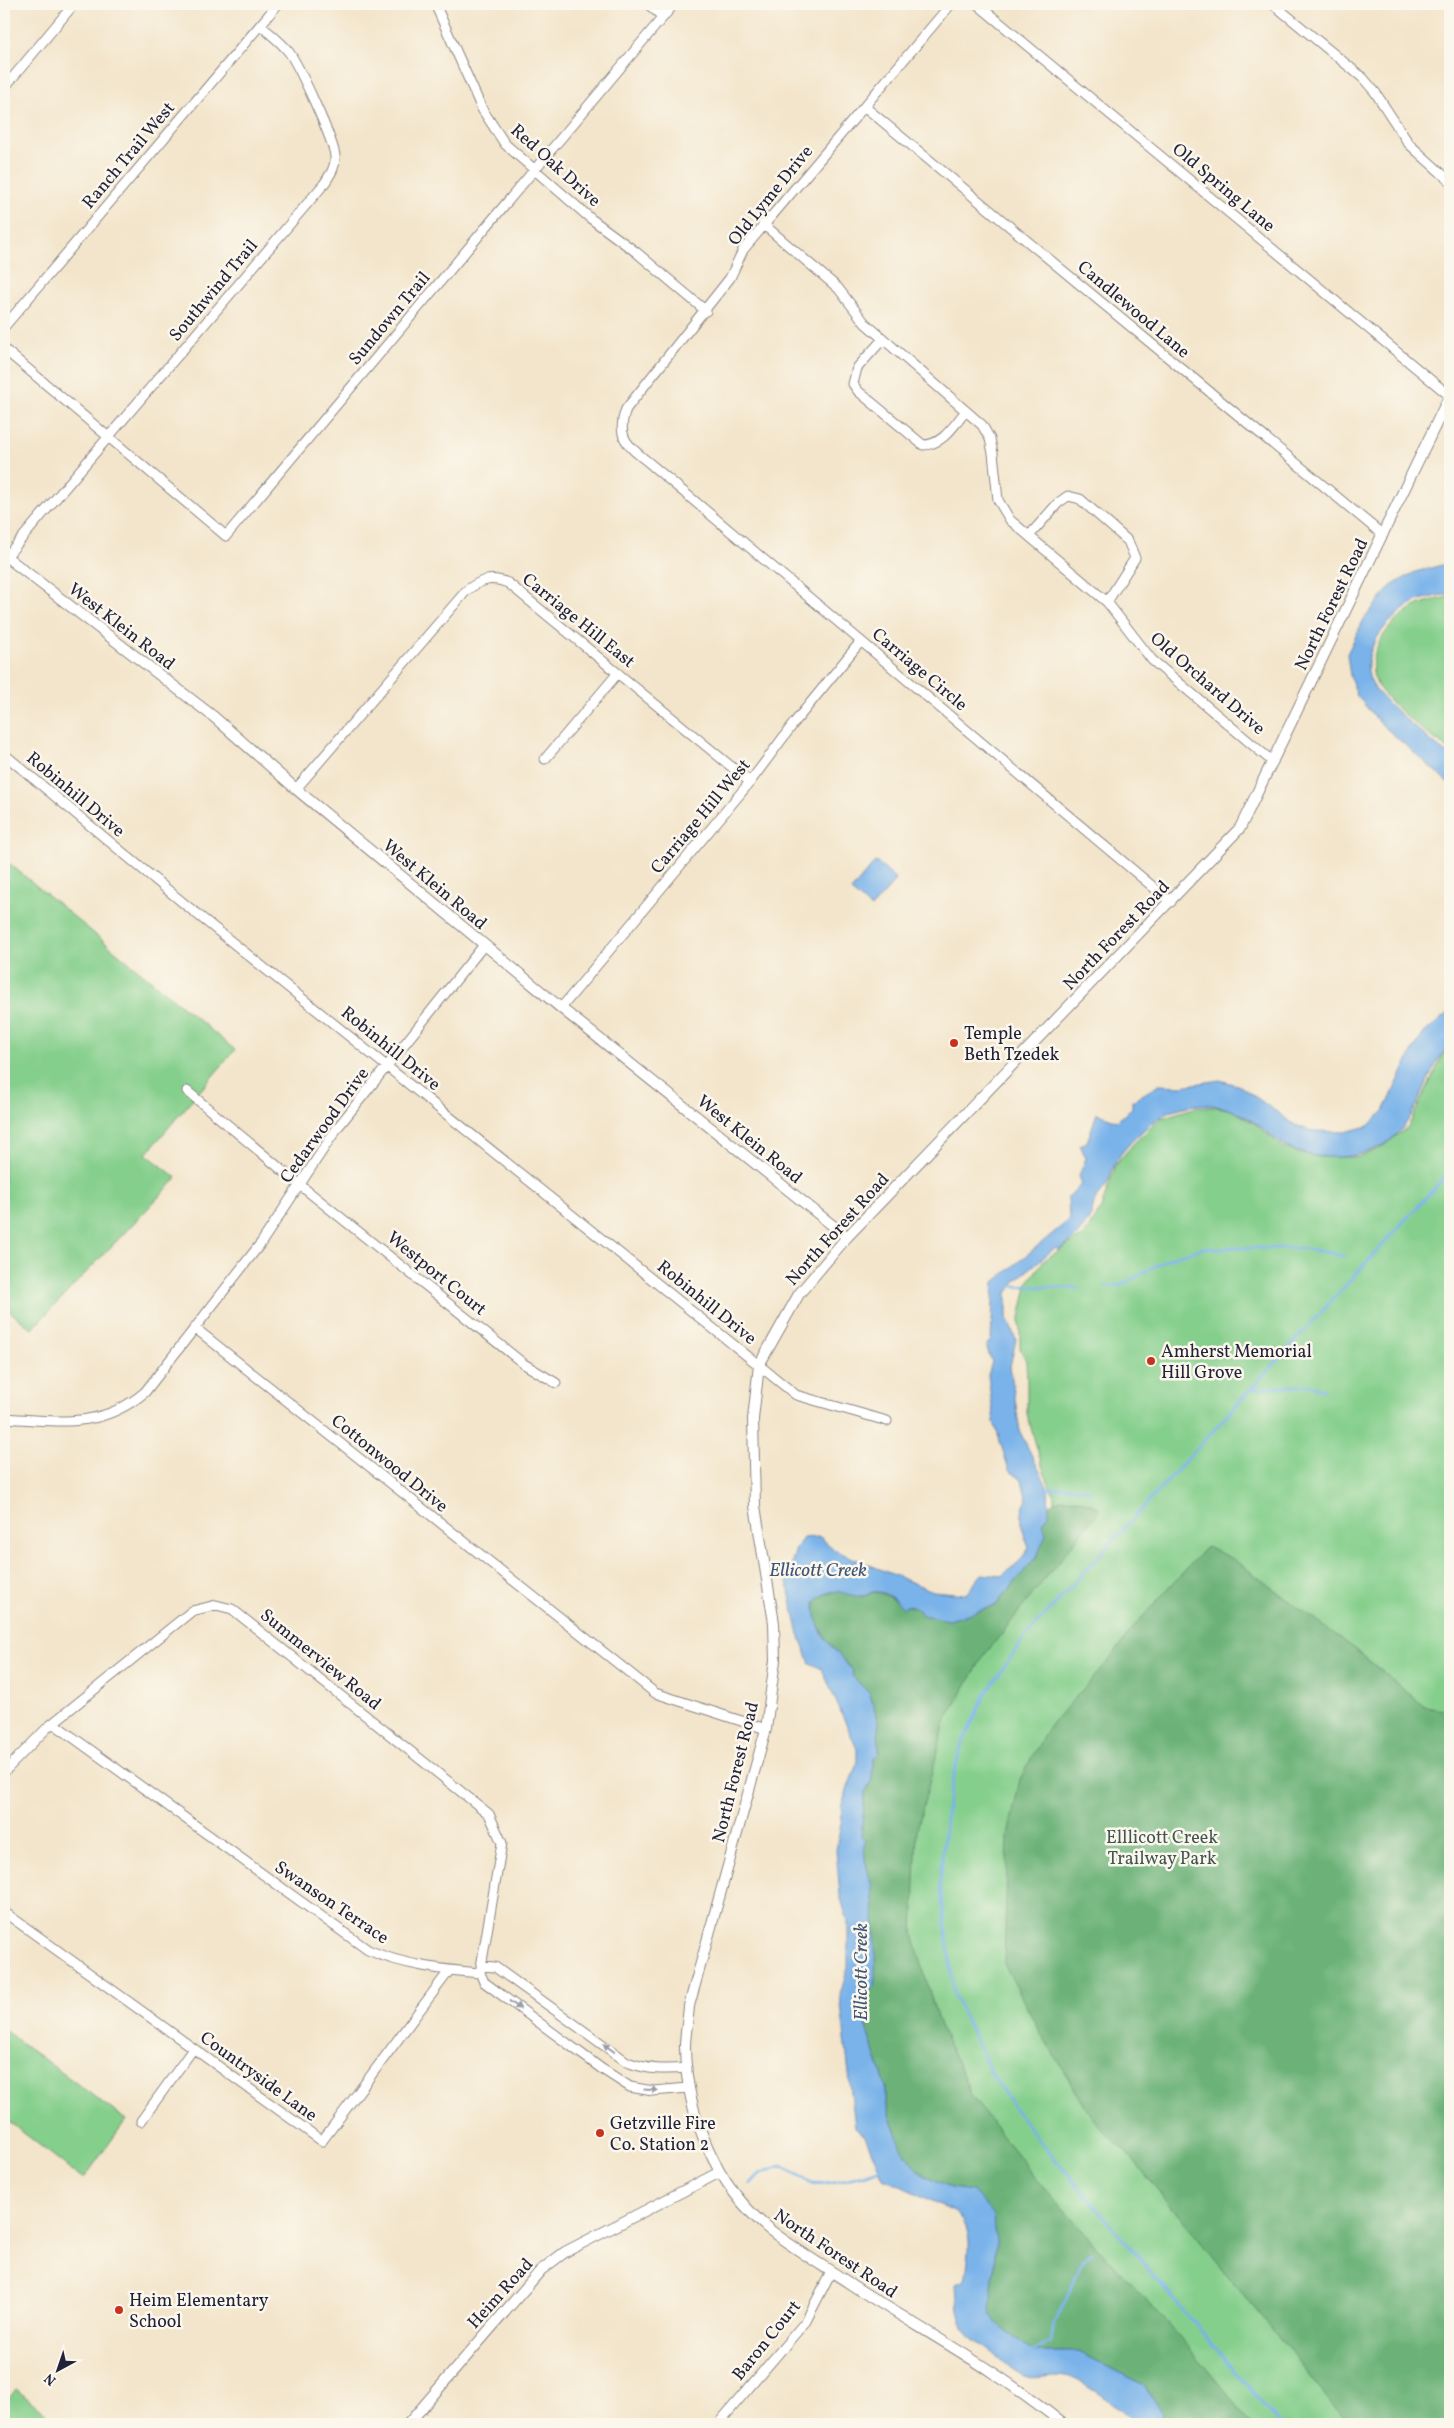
<svg xmlns="http://www.w3.org/2000/svg" width="1454" height="2428" font-family="Vollkorn,serif">
	<rect width="100%" height="100%" fill="#fbf7ec"/>
	<filter id="ink" filterUnits="userSpaceOnUse"><feTurbulence type="fractalNoise" baseFrequency=".02" numOctaves="2"/><feDisplacementMap in="SourceGraphic" scale="10" xChannelSelector="R" yChannelSelector="G"/><feConvolveMatrix kernelMatrix="1 2 1 2 8 2 1 2 1" color-interpolation-filters="sRGB"/></filter>
	<filter id="wash" filterUnits="userSpaceOnUse"><feTurbulence type="fractalNoise" baseFrequency=".0096" numOctaves="4" result="noise"/><feDisplacementMap in="SourceGraphic" scale="20" xChannelSelector="R" yChannelSelector="G"/><feGaussianBlur stdDeviation="1.12" result="paint"/><feColorMatrix in="noise" values="0 0 0 0 0 0 0 0 0 0 0 0 0 0 0 0 0 1.4 0 .05"/><feComposite in="paint" operator="in"/></filter>
	<g filter="url(#wash)">
		<rect width="100%" height="100%" fill="#f3e5cb"/>
		<path fill="#85cf8c" stroke="#547864" d="M1450,597V750C1432,738 1382,700 1375,680C1364,653 1391,620 1413,608C1425,601 1438,599 1450,597Z
			M10,864L235,1050L146,1154L177,1178L32,1329L4,1307V871Z
			M1450,1048V2424H1183L1146,2382L1080,2349L1034,2352L994,2321L989,2308L998,2250L996,2214L976,2189L933,2176L885,1732L871,1687L824,1636L811,1634L817,1609L951,1623L976,1618L1021,1592L1053,1525L1054,1496L1043,1469L1027,1414V1381L1026,1361L1020,1348V1318L1028,1282L1044,1260L1084,1235L1100,1211L1116,1164L1135,1142L1161,1118L1197,1107H1217L1232,1110L1254,1123L1283,1147L1301,1154L1319,1157H1358L1379,1149L1408,1127L1443,1055Z
			M4,2030L126,2120L85,2177H81L4,2118Z
			M16,2389L59,2424H6C0,2411 7,2401 16,2389Z"/>
		<path fill="#6cb278" stroke="#476a5a" d="M1062,1499H1077L1101,1508L983,1657L945,1722L917,1830L913,1934L938,2021L972,2097L1041,2185L1186,2344L1252,2424L1173,2423L1163,2417L1162,2409L1142,2384L1078,2352H1034L1029,2349L996,2323L990,2311V2303L996,2242L973,2191L951,2188L918,2171L904,2153L886,2104V2086L867,2031L866,1993L875,1986L872,1887L863,1857L865,1841L861,1836L865,1793L872,1779L873,1759L879,1753L878,1723L870,1694L852,1676L853,1671L827,1641L815,1618V1602L821,1596L833,1592L841,1591L862,1597L874,1592L881,1593L906,1605L949,1620L995,1606L1037,1556L1043,1522L1049,1515L1048,1507L1054,1501Z
			M1207,1546L1233,1559L1356,1650L1424,1706L1450,1710V2424H1349L1140,2168L1091,2116L1036,2025L1004,1963L1008,1836L1020,1779L1049,1726L1108,1662L1136,1624Z"/>
		<path fill="#79b3ea" stroke="#4e6a92" d="M1450,563V594C1438,596 1420,598 1410,605C1387,620 1358,652 1371,682C1378,696 1399,713 1411,724C1424,734 1436,747 1450,755V784L1380,723L1357,696L1350,676L1347,654L1364,619L1391,586L1415,572Z
			M875,862L878,863L896,880L871,908L851,891Z
			M1450,1011V1045C1425,1071 1421,1113 1394,1137C1367,1161 1318,1163 1287,1147C1276,1141 1267,1131 1257,1124C1231,1105 1202,1099 1171,1111C1153,1119 1123,1147 1114,1165C1111,1171 1110,1180 1106,1186C1103,1191 1097,1195 1095,1201C1093,1205 1093,1211 1091,1215C1083,1231 1073,1242 1058,1250L1055,1248L1017,1279L1007,1293V1318L1016,1340L1010,1366L1020,1432L1048,1488L1049,1515L1043,1522L1046,1534L1037,1556L995,1606L949,1620L922,1615C918,1608 911,1602 903,1608C897,1600 884,1590 873,1592C869,1593 866,1596 862,1596C844,1598 836,1581 815,1602C814,1634 835,1649 853,1671L852,1676L870,1694L878,1723L879,1753L873,1759L872,1779L865,1793L861,1836L865,1841C862,1864 870,1870 872,1890C876,1922 875,1955 875,1987L866,1993L867,2031L886,2086V2104L904,2153L918,2171L951,2188L973,2191L994,2215L996,2242L990,2311L996,2323L1034,2352H1078L1142,2384L1162,2409L1163,2417L1178,2424H1137C1118,2406 1097,2389 1072,2379C1055,2372 1040,2380 1027,2377C1014,2373 1003,2361 993,2352C987,2346 977,2345 971,2338C959,2324 957,2301 956,2284L965,2280C969,2256 975,2231 956,2212L883,2178L865,2136L855,2127L840,1995L848,1967V1922L840,1895L836,1850L842,1819L841,1807L857,1763V1749L822,1669L810,1663L799,1635L787,1582L796,1548L803,1538L820,1537L836,1551L933,1591L966,1594L982,1574L1002,1576L1019,1562L1029,1548C1023,1532 1017,1515 1027,1500L1022,1480L1009,1470L994,1422L988,1375L992,1362L986,1346L991,1340L994,1282L1069,1220L1068,1197L1082,1184L1079,1176L1086,1158L1080,1145L1087,1142L1097,1113L1117,1121L1132,1108V1101L1159,1085L1182,1086L1220,1080L1240,1086L1295,1125L1312,1131L1345,1132L1368,1126L1384,1111L1413,1050L1424,1033Z"/>
		<g fill="none" stroke-linecap="round" stroke-linejoin="round">
			<path stroke="#79b3ea" stroke-width="3" d="M1009,1286L1080,1288
				M1106,1286H1119L1172,1257L1204,1248H1303L1344,1256
				M1250,1389L1311,1385L1323,1390
				M1045,1489L1068,1487L1091,1490
				M750,2184L761,2173L781,2166C792,2170 802,2179 813,2183C824,2186 871,2174 882,2168
				M1030,2353L1051,2342L1054,2323L1066,2300L1080,2264L1092,2252
				M1280,2424L1033,2133L994,2079L954,1994L940,1884L947,1807L960,1749L985,1695L1025,1637L1450,1171"/>
		</g>
	</g>
	<g filter="url(#ink)">
		<g fill="none" stroke-linecap="round" stroke-linejoin="round">
			<defs>
				<path id="minor" d="M435,4L482,109L505,144L590,218L636,252L706,311
					M648,4L663,17
					M951,4L743,250L730,278L626,409C614,441 632,448 654,467L1171,902
					M977,4L1450,396
					M1273,4L1363,78L1375,92L1409,144L1450,181
					M4,88L74,4
					M865,107L1383,535
					M763,224L838,288L865,323L982,425L990,439L993,453L998,500L1010,520L1107,602L1152,660L1273,762
					M4,327L278,4
					M883,339L857,368L853,384L858,391L923,445C943,445 954,425 966,411
					M4,349L226,536L674,4
					M1029,536L1058,503L1068,496L1080,499L1128,541L1135,558L1107,602
					M6,557L324,184C330,175 336,167 335,156C334,142 298,63 288,51C280,41 269,33 260,25
					M4,754L187,906L796,1395L887,1421
					M545,759L618,673
					M296,789L466,591C480,580 491,576 508,583L750,782
					M561,1008L750,782L794,723L861,641
					M187,1091L300,1185L524,1364L556,1383
					M195,1328L655,1693L766,1729
					M4,1418C58,1421 100,1430 145,1392L261,1243L338,1127L484,945
					M53,1723L368,1950C403,1965 442,1970 480,1973
					M4,1772L48,1727L192,1611L216,1605L232,1609L489,1814L502,1843L480,1973L484,1982L602,2069L630,2087L653,2091L689,2088
					M4,1912L322,2141L449,1971
					M481,1966L495,1967L627,2062C648,2070 665,2070 687,2068
					M141,2121L193,2049
					M718,2424L806,2321L831,2272"/>
				<path id="tertiary" d="M4,555L214,717L296,789L561,1008L847,1237
					M408,2424L541,2270L565,2252L720,2172
					M1063,2424C998,2370 923,2331 852,2285C825,2267 796,2250 770,2230C717,2187 686,2116 685,2047C685,2034 688,2020 689,2006L766,1729L775,1660L774,1623L755,1506L753,1419L759,1365L799,1294L847,1237L1240,828L1450,395"/>
			</defs>
			<use href="#minor" stroke="#8a8483" stroke-width="11"/>
			<use href="#tertiary" stroke="#8a8483" stroke-width="12"/>
			<use href="#minor" stroke="#fff" stroke-width="9"/>
			<use href="#tertiary" stroke="#fff" stroke-width="10"/>
		</g>
		<defs><path id="oneway-solid" d="M-6-.8H1V-3.2L6.5 0L1 3.2V.8H-6Z" transform="scale(1.25)"/></defs>
		<g fill="#9c9ca7">
			<use href="#oneway-solid" transform="translate(515 2005) rotate(36)"/>
			<use href="#oneway-solid" transform="translate(609 2048) rotate(-144)"/>
			<use href="#oneway-solid" transform="translate(651 2090) rotate(4)"/>
		</g>
	</g>
	<g fill="#c8321e" stroke="#fbf7ec" stroke-width="2">
		<circle cx="954" cy="1043" r="5"/>
		<circle cx="1151" cy="1361" r="5"/>
		<circle cx="600" cy="2133" r="5"/>
		<circle cx="119" cy="2310" r="5"/>
	</g>
	<g text-anchor="middle" stroke-width="5" stroke-linejoin="round" paint-order="stroke">
		<g font-size="18" fill="#22223b" stroke="#fbf7ec">
			<text transform="translate(128 155) rotate(-50)" y="6">Ranch Trail West</text>
			<text transform="translate(556 165) rotate(42)" y="6">Red Oak Drive</text>
			<text transform="translate(1224 187) rotate(40)" y="6">Old Spring Lane</text>
			<text transform="translate(770 195) rotate(-51)" y="6">Old Lyme Drive</text>
			<text transform="translate(213 290) rotate(-50)" y="6">Southwind Trail</text>
			<text transform="translate(1134 309) rotate(40)" y="6">Candlewood Lane</text>
			<text transform="translate(389 318) rotate(-50)" y="6">Sundown Trail</text>
			<text transform="translate(1331 604) rotate(-64)" y="6">North Forest Road</text>
			<text transform="translate(579 620) rotate(39)" y="6">Carriage Hill East</text>
			<text transform="translate(122 626) rotate(38)" y="6">West Klein Road</text>
			<text transform="translate(920 669) rotate(40)" y="6">Carriage Circle</text>
			<text transform="translate(1208 683) rotate(41)" y="6">Old Orchard Drive</text>
			<text transform="translate(76 794) rotate(40)" y="6">Robinhill Drive</text>
			<text transform="translate(700 816) rotate(-50)" y="6">Carriage Hill West</text>
			<text transform="translate(435 884) rotate(40)" y="6">West Klein Road</text>
			<text transform="translate(1116 935) rotate(-46)" y="6">North Forest Road</text>
			<text transform="translate(391 1048) rotate(39)" y="6">Robinhill Drive</text>
			<text transform="translate(324 1125) rotate(-54)" y="6">Cedarwood Drive</text>
			<text transform="translate(750 1139) rotate(39)" y="6">West Klein Road</text>
			<text transform="translate(837 1229) rotate(-48)" y="6">North Forest Road</text>
			<text transform="translate(437 1273) rotate(39)" y="6">Westport Court</text>
			<text transform="translate(707 1302) rotate(39)" y="6">Robinhill Drive</text>
			<text transform="translate(390 1463) rotate(39)" y="6">Cottonwood Drive</text>
			<text transform="translate(321 1659) rotate(39)" y="6">Summerview Road</text>
			<text transform="translate(735 1772) rotate(-76)" y="6">North Forest Road</text>
			<text transform="translate(332 1902) rotate(34)" y="6">Swanson Terrace</text>
			<text transform="translate(259 2076) rotate(36)" y="6">Countryside Lane</text>
			<text transform="translate(836 2253) rotate(34)" y="6">North Forest Road</text>
			<text transform="translate(500 2293) rotate(-48)" y="6">Heim Road</text>
			<text transform="translate(766 2340) rotate(-51)" y="6">Baron Court</text>
		</g>
		<g font-size="18" fill="#22223b" stroke="#fbf7ec" text-anchor="start">
			<text x="964" y="1039">Temple<tspan x="964" dy="21">Beth Tzedek</tspan></text>
			<text x="1161" y="1357">Amherst Memorial<tspan x="1161" dy="21">Hill Grove</tspan></text>
			<text x="610" y="2129">Getzville Fire<tspan x="610" dy="21">Co. Station 2</tspan></text>
			<text x="129" y="2306">Heim Elementary<tspan x="129" dy="21">School</tspan></text>
		</g>
		<g font-size="18" fill="#405653" stroke="#fbf7ec">
			<text x="1162" y="1843">Elllicott Creek<tspan x="1162" dy="21">Trailway Park</tspan></text>
		</g>
		<g font-size="19" font-style="italic" fill="#405578" stroke="#fbf7ec">
			<text x="818" y="1576">Ellicott Creek</text>
			<text transform="translate(860 1972) rotate(-90)" y="7">Ellicott Creek</text>
		</g>
	</g>
	<rect width="1454" height="2428" fill="none" stroke="#fbf7ec" stroke-width="20"/>
	<g transform="translate(58 2370) rotate(220)" stroke="#fbf7ec" stroke-width="4" paint-order="stroke">
	<path d="M0-4L9 19L0 12L-9 19Z" fill="#22223b"/>
	<text y="-8" font-size="14" font-weight="bold" text-anchor="middle" fill="#22223b">N</text>
	</g>
</svg>
